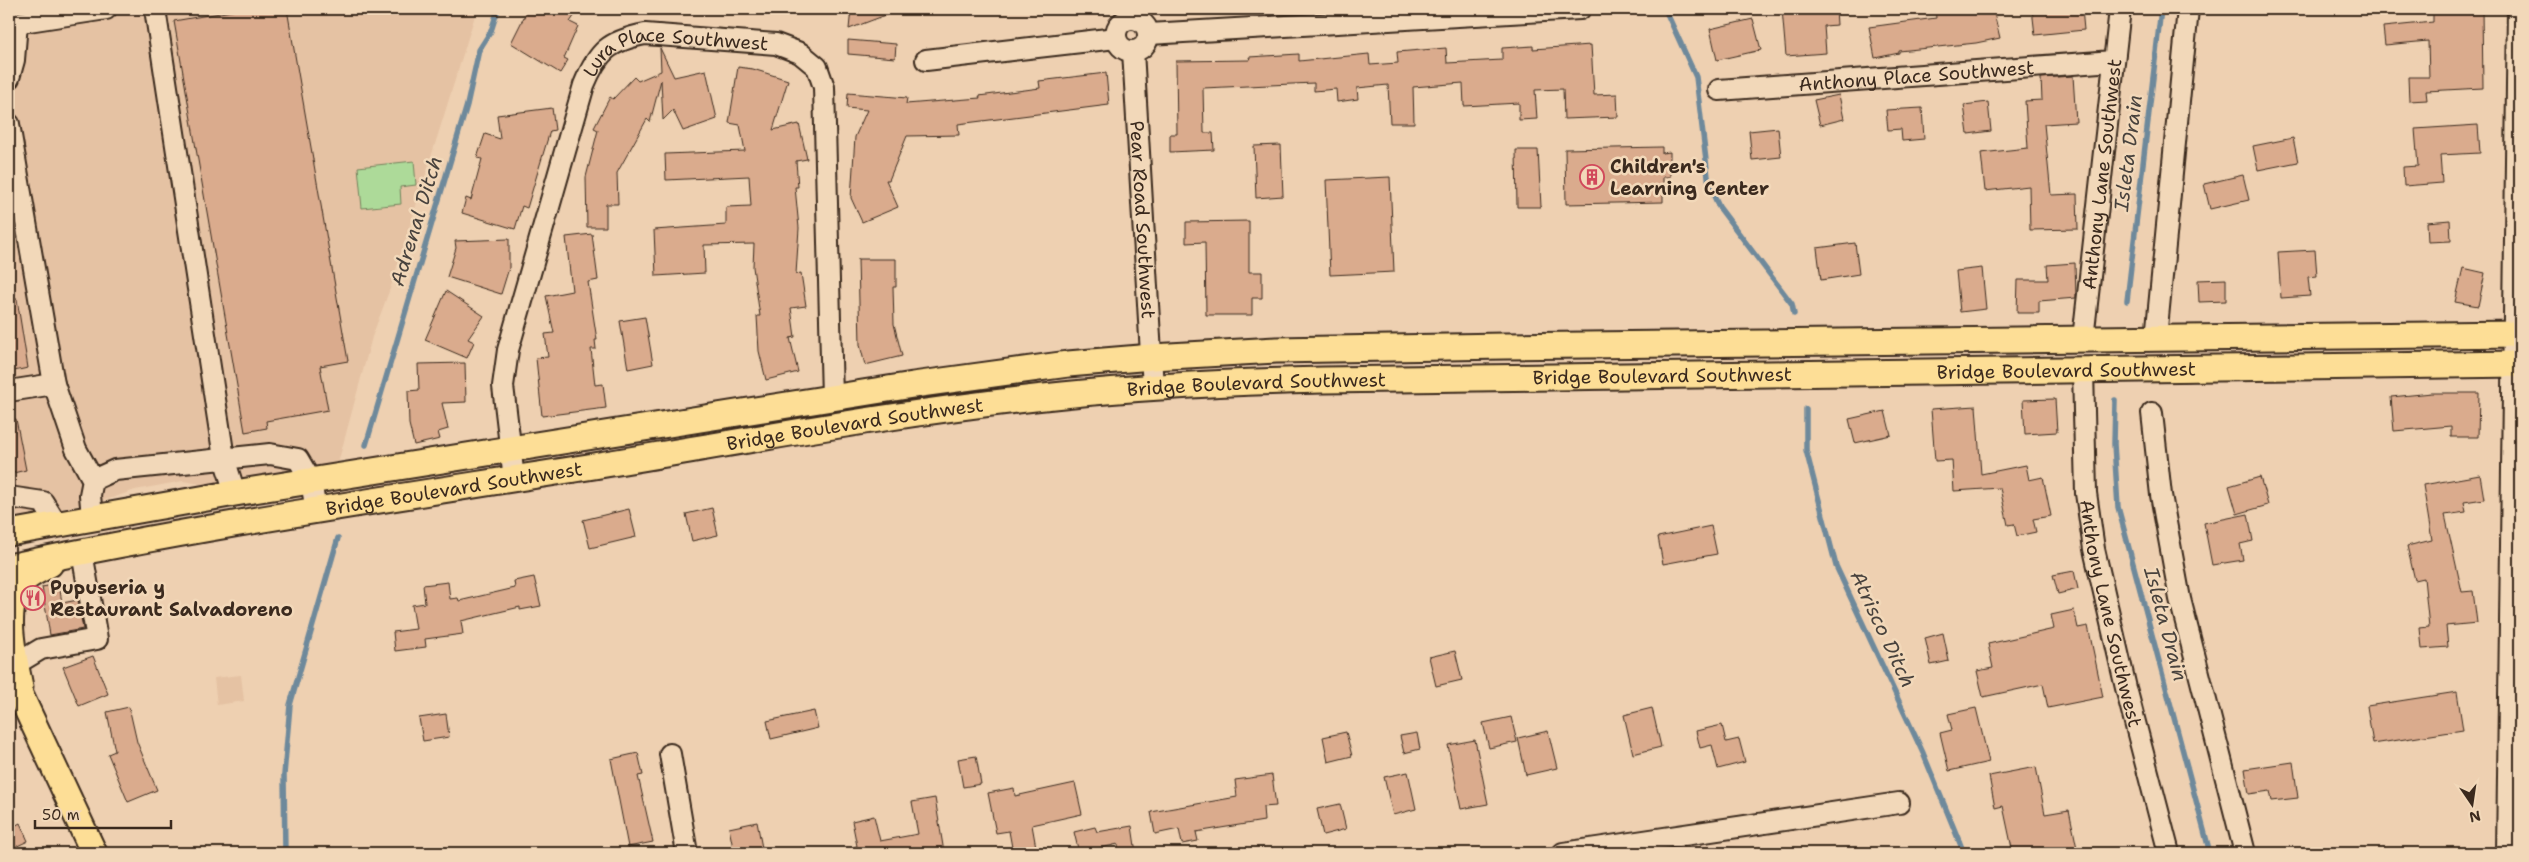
<svg xmlns="http://www.w3.org/2000/svg" width="2529" height="862" font-family="'Shantell Sans',sans-serif">
	<rect width="100%" height="100%" fill="#eed0b1"/>
	<filter id="ink" filterUnits="userSpaceOnUse"><feTurbulence type="fractalNoise" baseFrequency=".02" numOctaves="2"/><feDisplacementMap in="SourceGraphic" scale="10" xChannelSelector="R" yChannelSelector="G"/><feConvolveMatrix kernelMatrix="1 2 1 2 8 2 1 2 1" color-interpolation-filters="sRGB"/></filter>
	<g filter="url(#ink)">
		<path fill="#e5c2a3" d="M25,9H477L391,286L372,337L337,467L206,485L183,481L135,490L109,499L9,519V11Z
			M241,675L244,701L217,705L214,678Z"/>
		<path fill="#adda99" stroke="#74825c" d="M414,161L416,185L400,187L401,204L362,208L358,167Z"/>
		<g fill="none" stroke-linecap="round" stroke-linejoin="round">
			<path stroke="#6e899b" stroke-width="5.5" d="M1665,9L1696,77L1709,185L1719,207L1792,304L1794,314
				M2127,301L2161,9
				M2115,400L2114,444L2118,507L2210,853
				M1806,409V450L1836,566L1923,753L1964,853
				M366,445L467,105L479,50L491,31L498,9
				M285,853L284,775L290,705L338,538"/>
		</g>
		<path fill="#daab8d" stroke="#3b2a1e" d="M243,9H287L348,361L320,366L328,410L266,421L267,428L245,432L174,21Z
			M528,9H579L570,22L578,26L564,58L568,60L560,73L511,43Z
			M851,9H899V10L849,29Z
			M1782,9H1836L1837,25L1824,26L1826,53L1786,56Z
			M1935,9H1993L2000,38L1976,43L1899,51V53L1875,58L1869,27L1936,18Z
			M2032,9H2082L2084,30L2035,35Z
			M2433,9H2482L2483,88L2426,91L2427,100L2409,101L2408,77H2429L2428,41L2385,45L2383,27L2433,22Z
			M1753,19L1761,50L1717,60L1710,29Z
			M848,40L896,44L895,58L848,54Z
			M1591,45L1594,95L1617,94L1618,117L1564,119L1563,89L1535,90L1537,119L1519,120V103L1464,106L1463,83L1413,87L1414,123H1390L1388,85L1357,88L1358,99L1337,102L1336,89L1314,91V83L1203,88L1204,133H1213L1214,150L1170,152V134H1177L1176,61L1250,60L1249,57L1299,54V61L1369,54L1370,65L1398,63L1397,52L1446,48L1447,63L1502,60V48L1533,46V49Z
			M660,48L674,77L706,70L717,119L683,131L673,110L663,120L661,80L650,122L647,119L617,173L618,204H606V227H587L586,177L598,130L594,128L610,97L613,99L634,77L638,81L661,71Z
			M738,67L753,69L788,80L773,130L799,124L807,159L796,161L798,187H795L799,228L796,274L801,273L806,306L791,308L795,337L790,338L798,372L766,380L759,351L757,316H760L753,267L754,244L704,245L705,273L656,276L654,230L726,225V207L751,206L749,176L666,180L665,154L745,151L740,125L729,123Z
			M1106,73L1109,105L958,124L959,135L907,136L889,180H886L898,207L862,222L851,198L855,137L867,110L847,108L848,93L907,98L906,104L980,98L979,96L1040,88L1039,81Z
			M2073,76L2076,122L2044,124L2051,195L2077,194L2078,229L2030,230L2029,186L1985,191L1981,153L2028,148L2025,101L2042,100L2041,78Z
			M1839,95L1844,119L1820,125L1814,100Z
			M1988,102L1991,131L1968,134L1964,105Z
			M552,108L555,130L550,131L527,208L522,206L515,229L462,213L466,198L471,200L482,159L477,158L485,134L500,139L497,115Z
			M1922,108L1924,139L1902,141L1901,129L1888,130L1886,110Z
			M2478,125L2480,153L2440,155L2442,183L2404,186L2403,167L2418,166L2415,129Z
			M1778,128L1781,157L1752,160L1749,131Z
			M2293,138L2298,162L2258,170L2253,146Z
			M1281,145L1283,196L1256,198L1254,146Z
			M1662,147V153L1670,152V177H1663V202L1566,204L1565,149Z
			M1516,150H1538L1541,207H1517Z
			M2243,175L2249,200L2210,209L2204,184Z
			M1390,177L1394,272L1330,275L1326,180Z
			M2450,220L2451,241L2428,242L2427,222Z
			M1249,221V272H1262V298H1252V315H1206L1205,242L1186,243V222Z
			M592,234L598,280L588,282L597,340H595L596,349H591L595,385L603,384L606,408L542,416L536,358L548,357L545,334L554,333L546,296L572,291L566,237Z
			M509,239V268L501,294L447,277L456,248L455,241Z
			M1855,243L1859,274L1821,280L1817,248Z
			M2315,250L2317,276L2308,277L2310,296L2281,298L2278,252Z
			M858,259H896V287H893L894,324L902,356L865,365L860,345Z
			M2075,263L2076,298L2039,301V313H2017L2018,280H2048L2047,265Z
			M1982,268L1986,309L1960,312L1956,271Z
			M2463,268L2485,273L2478,306L2455,302Z
			M2226,279V301L2199,302L2198,280Z
			M446,291L484,316L468,339L474,342L467,358L425,340Z
			M9,299H17L28,368L9,372Z
			M645,317L653,364L628,369L620,321Z
			M465,363L466,402L442,403L448,429L438,432L440,439L414,445L409,424L408,391L419,390L418,364Z
			M2432,393H2479L2478,437H2451V426L2394,431L2391,397Z
			M2055,399L2057,432L2025,434L2023,400Z
			M1976,406L1981,474L2026,465L2029,480L2043,477L2051,516L2033,519L2036,532L2017,536L2014,524L2008,525L2000,488L1954,491L1952,460L1935,461L1931,409Z
			M1885,411L1891,435L1855,443L1849,419Z
			M9,419H16L26,470L9,474Z
			M2480,475L2484,499L2464,502L2466,512L2445,515L2462,592L2473,591L2477,623L2446,626L2448,647L2422,649L2420,628L2429,627L2424,578L2415,580L2407,546L2432,540L2423,485Z
			M2260,477L2268,505L2237,514L2229,486Z
			M712,508L718,535L692,541L686,514Z
			M629,509L636,537L590,548L583,520Z
			M2248,514L2253,541L2240,544L2243,560L2212,565L2204,523Z
			M1711,526L1717,554L1663,564L1658,537Z
			M2074,571L2078,589L2058,594L2053,575Z
			M534,577L541,606L520,610V607L461,621L463,634L425,639L426,647L395,651L393,632L416,629L412,605L425,603L423,585L448,582L450,599L458,598L459,601L515,588L514,581Z
			M59,584L62,603L78,600L83,629L50,635L42,587Z
			M2074,610L2078,628L2088,626L2103,697L2048,708L2043,684L1983,697L1977,671L1993,668L1988,644L2054,629L2051,615Z
			M1943,633L1949,661L1931,665L1925,638Z
			M1455,651L1462,680L1436,686L1429,657Z
			M93,656L108,694L79,706L63,667Z
			M2457,692L2463,730L2373,744L2367,706Z
			M129,707L137,742L157,790L128,802L108,754L115,751L107,712Z
			M1652,708L1661,747L1633,754L1624,715Z
			M1976,708L1989,762L1949,771L1940,733L1952,730L1948,714Z
			M814,711L818,728L771,739L767,721Z
			M446,714L449,737L423,741L419,718Z
			M1511,717L1517,742L1489,748L1483,723Z
			M1722,725L1726,742L1739,739L1745,762L1718,769L1712,745L1700,748L1696,731Z
			M1548,731L1557,768L1526,775L1518,738Z
			M1346,732L1352,756L1328,762L1323,737Z
			M1417,733L1420,749L1404,753L1400,736Z
			M1475,740L1488,804L1461,809L1448,745Z
			M638,753L643,775L638,776L653,842L628,847L611,759Z
			M976,756L981,784L963,787L958,759Z
			M2293,762L2298,798L2272,801L2270,791L2249,794L2245,769Z
			M2036,767L2045,814L2069,810L2078,853H2013L2003,806L1995,808L1989,776Z
			M1408,772L1416,809L1393,815L1384,777Z
			M1272,775L1276,806L1263,807L1264,821L1196,832L1198,841L1182,844L1179,829L1155,834L1151,812L1237,797L1235,780Z
			M1075,783L1082,814L1032,825L1037,853H1013L1009,831L996,833L988,793L1014,788L1015,796Z
			M935,798L944,852L854,853V847L857,846L852,821L874,816L880,841L918,834L912,802Z
			M1340,804L1346,829L1323,835L1317,809Z
			M757,822L763,853H734L729,828Z
			M20,823L28,841L9,850V829Z
			M1132,826L1136,853H1119L1118,844L1079,853L1074,832L1095,827L1097,832Z"/>
		<g fill="none" stroke-linecap="round" stroke-linejoin="round">
			<defs>
				<g id="minor">
					<path d="M155,9L224,458L235,493"/>
					<circle cx="1132" cy="35" r="16"/>
					<path d="M9,24L106,9"/>
					<path d="M1149,34L1580,9"/>
					<path id="s1" d="M1133,51L1153,388"/>
					<path d="M926,60L1116,38"/>
					<path d="M9,78L14,60L17,23"/>
					<path id="s2" d="M1719,90L2113,61"/>
					<path d="M9,124L54,384L76,449L93,480"/>
					<path d="M2156,338L2188,9"/>
					<path id="s3" d="M2083,339L2120,9"/>
					<path id="s4" d="M2083,370L2086,493L2094,549L2126,688L2169,853"/>
					<path d="M9,391L54,384"/>
					<path d="M2152,413L2161,495L2180,599L2245,853"/>
					<path id="s5" d="M514,479L503,386L508,350L584,85C598,51 609,41 645,34L776,44L800,53L817,67L824,87L832,397"/>
					<path d="M9,497L43,502L56,523"/>
					<path d="M92,517L90,495L93,480L115,470L270,454L298,459L311,481L316,511"/>
					<path d="M16,664L41,649L97,639L82,552"/>
					<path d="M670,754L687,853"/>
					<path d="M1563,853L1899,803"/>
					<path d="M2507,853L2518,9"/>
				</g>
				<g id="major">
					<path d="M9,533L235,493L913,385L1068,364L1152,357L1276,350L1504,346L2520,334"/>
					<path id="s6" d="M9,567C200,526 395,498 588,467C746,441 904,411 1063,395C1150,386 1237,382 1323,380L2520,364"/>
					<path d="M9,671L94,853"/>
					<path d="M20,687C14,655 0,606 24,580C31,573 42,569 50,564"/>
				</g>
			</defs>
			<use href="#minor" stroke="#3b2a1e" stroke-width="24"/>
			<use href="#major" stroke="#3b2a1e" stroke-width="29"/>
			<use href="#minor" stroke="#f2d8b9" stroke-width="20"/>
			<use href="#major" stroke="#fdde96" stroke-width="25"/>
		</g>
	</g>
	<defs>
		<symbol id="building-ring" viewBox="-11 -11 22 22"><circle r="9.5" fill="#f2d8b9" stroke="#d1495b" stroke-width="1.5"/><path d="M-4-6H4V6H1V3H-1V6H-4ZM-2.5-4.3h1.7v1.8h-1.7ZM.8-4.3h1.7v1.8H.8ZM-2.5-1h1.7V.8h-1.7ZM.8-1h1.7V.8H.8Z" fill="#d1495b"/></symbol>
		<symbol id="restaurant-ring" viewBox="-11 -11 22 22"><circle r="9.5" fill="#f2d8b9" stroke="#d1495b" stroke-width="1.5"/><path d="M-5-6h1v4h1v-4h1v4h1v-4h1v5L-1.5 .5V6h-2V.5L-5-1ZM5-6V6H3V1.5H1.5Q1.5-4 5-6Z" fill="#d1495b"/></symbol>
	</defs>
	<g fill-rule="evenodd">
		<use href="#building-ring" x="1578" y="163" width="28" height="28"/>
		<use href="#restaurant-ring" x="19" y="584" width="28" height="28"/>
	</g>
	<g text-anchor="middle" stroke-width="5" stroke-linejoin="round" paint-order="stroke">
		<g font-size="19" fill="#3b2a1e" stroke="#f2d8b9">
			<text dy="7" stroke="none"><textPath href="#s5" startOffset="515">Lura Place Southwest</textPath></text>
			<text dy="7" stroke="none"><textPath href="#s2" startOffset="198">Anthony Place Southwest</textPath></text>
			<text dy="7" stroke="none"><textPath href="#s3" startOffset="166">Anthony Lane Southwest</textPath></text>
			<text dy="7" stroke="none"><textPath href="#s1" startOffset="169">Pear Road Southwest</textPath></text>
			<text dy="7" stroke="none"><textPath href="#s6" startOffset="2072">Bridge Boulevard Southwest</textPath></text>
			<text dy="7" stroke="none"><textPath href="#s6" startOffset="1668">Bridge Boulevard Southwest</textPath></text>
			<text dy="7" stroke="none"><textPath href="#s6" startOffset="1262">Bridge Boulevard Southwest</textPath></text>
			<text dy="7" stroke="none"><textPath href="#s6" startOffset="858">Bridge Boulevard Southwest</textPath></text>
			<text dy="7" stroke="none"><textPath href="#s6" startOffset="452">Bridge Boulevard Southwest</textPath></text>
			<text dy="7" stroke="none"><textPath href="#s4" startOffset="246">Anthony Lane Southwest</textPath></text>
		</g>
		<g font-size="19" font-weight="bold" fill="#3b2a1e" stroke="#f2d8b9" text-anchor="start">
			<text x="1610" y="173">Children's<tspan x="1610" dy="22">Learning Center</tspan></text>
			<text x="50" y="594">Pupuseria y<tspan x="50" dy="22">Restaurant Salvadoreno</tspan></text>
		</g>
		<g font-size="20" font-style="italic" fill="#48423d" stroke="#f2d8b9">
			<text transform="translate(2128 153) rotate(-83)" y="7">Isleta Drain</text>
			<text transform="translate(416 221) rotate(-73)" y="7">Adrenal Ditch</text>
			<text transform="translate(2166 624) rotate(75)" y="7">Isleta Drain</text>
			<text transform="translate(1883 629) rotate(65)" y="7">Atrisco Ditch</text>
		</g>
	</g>
	<rect width="2529" height="862" fill="none" stroke="#f2d8b9" stroke-width="30"/>
	<rect x="15" y="15" width="2499" height="832" fill="none" stroke="#3b2a1e" stroke-width="2" filter="url(#ink)"/>
	<g transform="translate(2472 804) rotate(167)" stroke="#f2d8b9" stroke-width="4" paint-order="stroke">
	<path d="M0-4L9 19L0 12L-9 19Z" fill="#3b2a1e"/>
	<text y="-8" font-size="14" font-weight="bold" text-anchor="middle" fill="#3b2a1e">N</text>
	</g>
	<path d="M35 820v8h136v-8" fill="none" stroke="#3b2a1e" stroke-width="2.5"/>
	<text x="42" y="820" font-size="15" fill="#3b2a1e" stroke="#f2d8b9" stroke-width="4" paint-order="stroke">50 m</text>
</svg>
